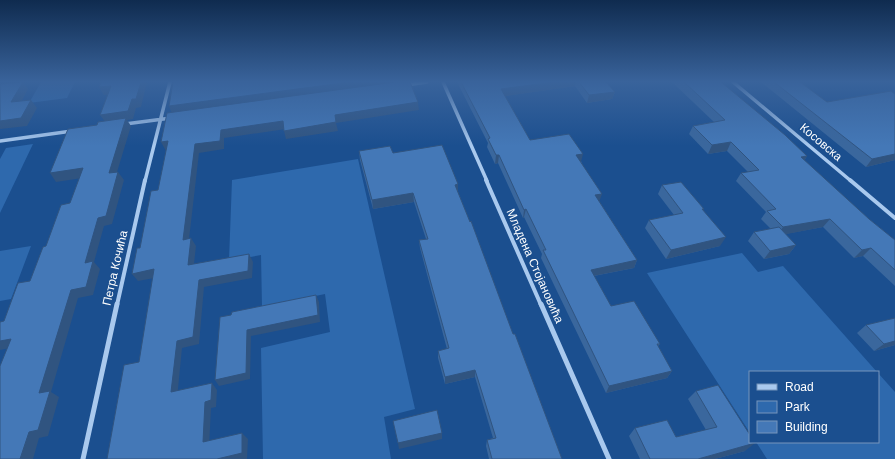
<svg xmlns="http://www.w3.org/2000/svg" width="895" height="459" font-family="Helvetica,sans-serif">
	<rect width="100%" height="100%" fill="#1b4f8f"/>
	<path fill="#2e69ad" d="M41,82H75L67,98L29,103Z
		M33,144L0,213V159L6,148Z
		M358,159L415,409L384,417L391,459H263L261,348L330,332L325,294L262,307L261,255L229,261L232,180Z
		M31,246L11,299L0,301V251Z
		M742,253L758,272L783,266L877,372H750V433L647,273Z
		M878,373L895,392V459H767L756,442H878Z"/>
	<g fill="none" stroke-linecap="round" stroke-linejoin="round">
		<path stroke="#a9c9ee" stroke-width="3.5" d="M443,82L487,181
			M733,82L851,181
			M406,85L427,82
			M125,124L171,118
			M0,141L72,131
			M145,181L170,82"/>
		<path stroke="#a9c9ee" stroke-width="4" d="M486,180L541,305
			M850,180L895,218
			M117,305L145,180"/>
		<path stroke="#a9c9ee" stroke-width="5" d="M541,304L609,459
			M83,459L117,304"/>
	</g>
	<path fill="#3a679d" d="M457,82H606L615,92L612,99L587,103L575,86L505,96L530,140L581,161L599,201L637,260L634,268L594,276L611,306L660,344L658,346L672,371L667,378L606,393L541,258L542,254L524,217L523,218L498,163L495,164L487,147L488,143Z
		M672,82H721L807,156L804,161L869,219L895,240V286L863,256L854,258L823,227L785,234L796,245L789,254L764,259L748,241L754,232L771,229L761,219L766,212L736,181L741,173L748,172L727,151L708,154L689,134L693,126L714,122Z
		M761,82H800L827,102L895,94V160L866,167Z
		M359,151L393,153L458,184V192L513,334L562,459H489L486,446L487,440L493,438L475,377L445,384L438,358V351L447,349L420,248L419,240L426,239L414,202L373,209L360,160Z
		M662,185L703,210L720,246L666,259L645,228L649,220L674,215L658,194Z
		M866,325L895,345L874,351L857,333Z
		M696,391L745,451L715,459H640L629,436L635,428L676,437L706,430L688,399Z"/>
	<path fill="#305480" d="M23,82L28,89L17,110L11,102Z
		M141,82H147L141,107L136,108L133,119L127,120L131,126L114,182L109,173L106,123L100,115Z
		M350,82H405L172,114L169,106Z
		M553,82H576L575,86L500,97L501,89Z
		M111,86L116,94L104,95L99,87Z
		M615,92L612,99L587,103L589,95Z
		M31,100L37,108L27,126L0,129V121Z
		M418,102L419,110L336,123L338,131L286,139L284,131L335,115Z
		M283,121L286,129L224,138V149L199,153L188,248L183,240L195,144L221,130Z
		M168,141L166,151L161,142Z
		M731,142L727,151L708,154L712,145Z
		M583,154L581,162L576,155Z
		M895,154V160L866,167L872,159Z
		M496,155H499L498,163L495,164Z
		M807,156L802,165L801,157Z
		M83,168L89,177L56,182L50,173Z
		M118,172L124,180L112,224L104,226L94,262L100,269L93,295L78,298L51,392L59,397L48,436L39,438L33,459H20L39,393L71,290L85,263L98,218Z
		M458,184V193L455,185Z
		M413,193L414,202L373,209L372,200Z
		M602,194L599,202L595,195Z
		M526,209L524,217L523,218L524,210Z
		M830,219L823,227L777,236L783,227Z
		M726,237L720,246L666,259L671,250Z
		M191,238L196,246L193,273L188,265Z
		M796,245L789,254L764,259L770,251Z
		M871,248L863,256L854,258L862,250Z
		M249,254L253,262L252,278L204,287L199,344L182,348L177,399L171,392L177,341L199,280Z
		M637,260L634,268L588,277L591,270Z
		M154,269L160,277L138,281L132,274Z
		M316,295L319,302L320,322L251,336L250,379L219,386L215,380L247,330Z
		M11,339L20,346L0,350V341Z
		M895,341V345L874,351L884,344Z
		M475,370V377L445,384V377Z
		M672,371L667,378L606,393L609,386Z
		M212,383L217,390L216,407L211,408L209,448L203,442L205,402Z
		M242,433L248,439L247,459H217Z
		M442,433V439L399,449L398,443Z
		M755,443L745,451L715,459H698Z"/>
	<path fill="#4478b7" stroke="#305480" d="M23,82L11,102L31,100L21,118L0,121V84Z
		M101,82H141L136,99H132L128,111L100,115L111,86L99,87Z
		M173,82H350L169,106Z
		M395,82H410L418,102L335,115L336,122L284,131L283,121L221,130L220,141L195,144L183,240L191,238L188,265L249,254L248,271L199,280L193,337L177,341L171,392L212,383L211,400L205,402L203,442L242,433V453L217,459H107L124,365L139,362L154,269L132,274L137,248H140L151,191L158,190L168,141L161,142L167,113Z
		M461,82H553L501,89L530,140L569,134L583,154L576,155L602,194L595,195L637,260L591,270L611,306L634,301L660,344H657L672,371L609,386L543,250H546L526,209L524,210L499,155H496L488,139L490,138Z
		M579,82H606L615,92L589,95Z
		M684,82H721L785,135L807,156L801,157L869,219L895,240V270L871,248L862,250L830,219L783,227L767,211L776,209L741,173L759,170L731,142L712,145L693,126L725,120Z
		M774,82H800L827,102L891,91L895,94V154L872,159Z
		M126,118L109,173L118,172L106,216L98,218L85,263L93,261L86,287L71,290L39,393L50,391L38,430L29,432L20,459H0V366L11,339L0,341V322L4,321L18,283L30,281L43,247L46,246L61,205L70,203L83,168L50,173L68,129L97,125L98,122Z
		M442,145L458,184L455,185L470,222L471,221L513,334H515L562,459H492L487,440L496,438L475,370L445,377L438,351L449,348L419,240L428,239L413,193L372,200L359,151L390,146L393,153Z
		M681,182L704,209H702L726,237L671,250L649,220L683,213L662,185Z
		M779,227L796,245L770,251L754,232Z
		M316,295L318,315L247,330L246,373L215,380L220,317L231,315L232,312Z
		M895,318V341L884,344L866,325Z
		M718,385L750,435V442H755V443L698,459H650L635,428L667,420L676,437L717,427L696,391Z
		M437,410L442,433L398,443L393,421Z"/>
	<linearGradient id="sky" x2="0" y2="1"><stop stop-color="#0f2b4f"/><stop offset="0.56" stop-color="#39639b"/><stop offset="1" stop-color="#39639b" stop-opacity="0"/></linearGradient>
	<rect width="895" height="146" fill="url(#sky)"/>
	<g text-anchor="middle" stroke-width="3" stroke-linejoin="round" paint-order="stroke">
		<g font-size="12" fill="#fff" stroke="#1b4f8f">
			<text transform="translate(821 142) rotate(40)" y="4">Косовска</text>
			<text transform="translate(535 266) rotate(66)" y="4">Младена Стојановића</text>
			<text transform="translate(115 268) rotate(-77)" y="4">Петра Кочића</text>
		</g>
	</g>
	<rect x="749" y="371" width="130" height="72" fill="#1b4f8f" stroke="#7695bc"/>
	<rect x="757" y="384" width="20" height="6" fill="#a9c9ee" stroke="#7695bc"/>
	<text x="785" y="391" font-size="12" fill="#ffffff">Road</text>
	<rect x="757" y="401" width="20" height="12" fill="#2e69ad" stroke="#7695bc"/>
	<text x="785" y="411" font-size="12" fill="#ffffff">Park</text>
	<rect x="757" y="421" width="20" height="12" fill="#4478b7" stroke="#7695bc"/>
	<text x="785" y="431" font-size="12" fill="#ffffff">Building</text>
</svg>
